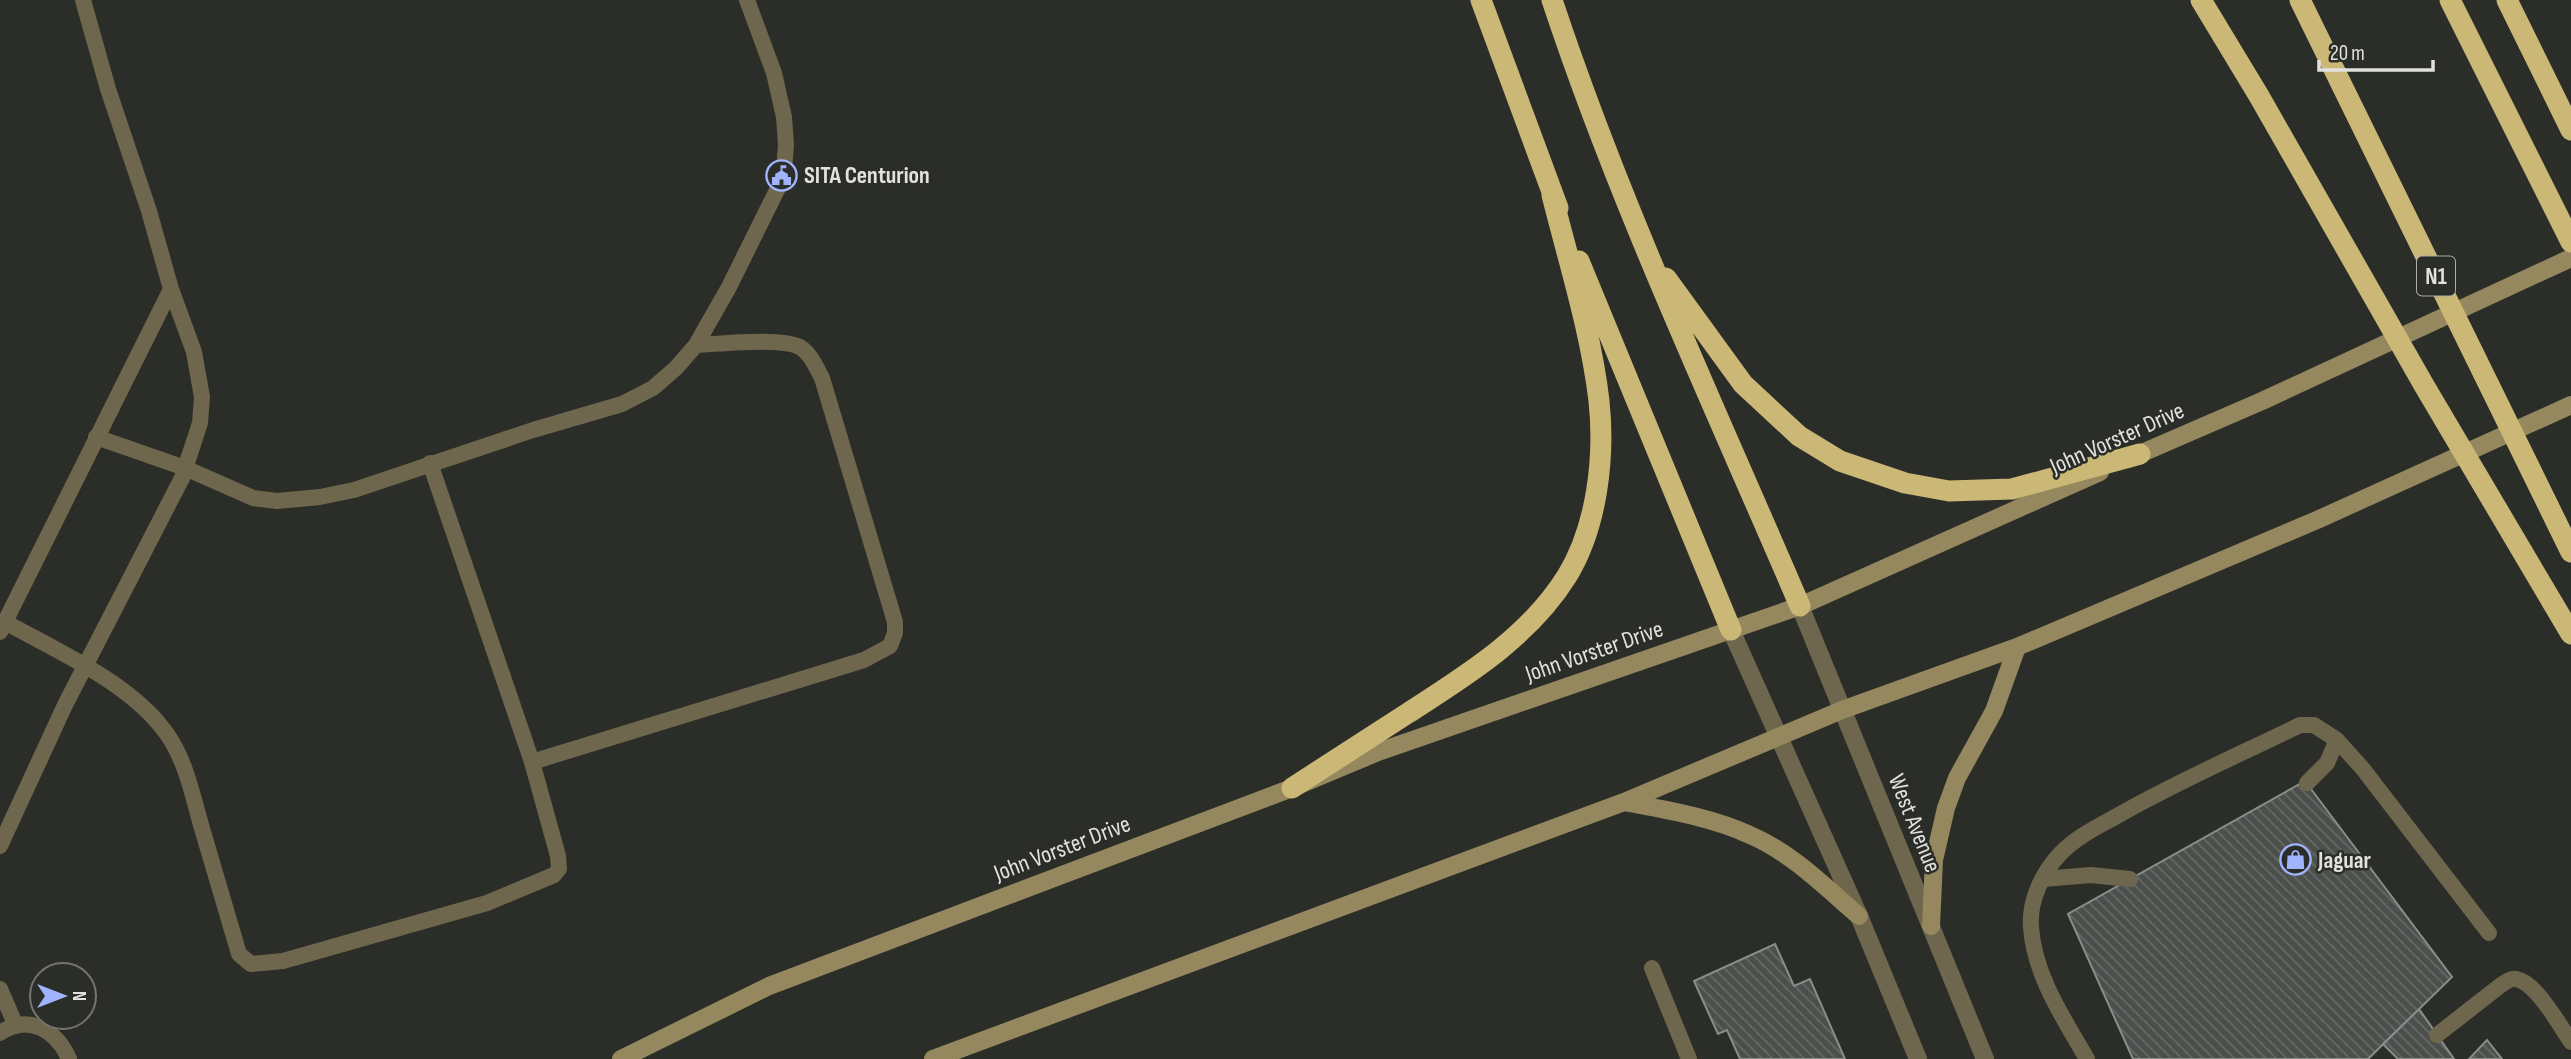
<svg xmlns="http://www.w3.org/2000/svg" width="2571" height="1059" font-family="'Sofia Sans Condensed',sans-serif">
	<defs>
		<pattern id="building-back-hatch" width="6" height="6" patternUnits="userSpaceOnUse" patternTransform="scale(1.75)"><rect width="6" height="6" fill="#4c504d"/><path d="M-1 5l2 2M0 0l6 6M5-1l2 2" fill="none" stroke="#666966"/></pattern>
	</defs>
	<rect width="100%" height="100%" fill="#2b2d28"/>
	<path fill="url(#building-back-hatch)" stroke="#8a8e8b" stroke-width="2" d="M2305,781L2452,977L2368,1059H2133L2068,914Z
		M1775,944L1794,986L1810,979L1845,1059H1740L1727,1030L1718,1034L1694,981Z
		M2419,1009L2454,1059H2398L2383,1044Z
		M2487,1040L2502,1059H2469Z"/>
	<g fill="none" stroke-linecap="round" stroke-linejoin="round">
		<path stroke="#6f674d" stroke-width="16" d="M96,437L185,468L253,498L277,501L320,497L354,490L533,430L622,404L653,388L676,368L696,345L729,287L778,188L784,170L786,145L784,117L774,73L747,0
			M5,622C57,651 128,682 164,730C185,757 192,793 201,825C214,868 226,911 239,954L251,964L283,961L487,903L554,875L559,869L558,856L532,762L430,463
			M0,632L171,289
			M532,762L864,660L890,646L895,633V622L822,378C816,367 811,354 800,347C780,337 720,344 696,345
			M2307,783L2327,763L2337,740
			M0,846L65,705L182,478L200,423L202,397L194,352L171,289L149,211L108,89L83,0
			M2043,879L2091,875L2130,879
			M1652,968L1689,1059
			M0,989L16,1026
			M0,1033C29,1013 57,1031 69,1059
			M2437,1035L2501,985C2506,982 2510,978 2516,979C2536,982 2560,1026 2571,1042
			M2087,1059C2064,1019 2034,975 2031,927C2029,901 2042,873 2060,854C2076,837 2097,827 2117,816C2176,782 2239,755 2300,725H2314L2337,740L2363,769L2489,933"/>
		<path stroke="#6f674d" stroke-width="18" d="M1800,606L1985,1059
			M1731,630L1859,916L1918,1059"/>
		<path stroke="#95885e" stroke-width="18" d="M2128,459L2262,401L2571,258
			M1624,802C1666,810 1711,817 1750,835C1792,853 1825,887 1859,916
			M1931,926L1934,860L1946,808L1957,778L1994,711L2017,647
			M621,1059L769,986L1292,788L1378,752L1800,606L2100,472
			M933,1059L1624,802L1842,710L2017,647L2317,520L2571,405"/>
		<path stroke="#ccb876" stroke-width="21" d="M1481,0L1558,208
			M1552,0C1621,208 1714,405 1800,606
			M2201,0L2259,96L2425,387L2571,634
			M2300,0L2571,552
			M2450,0L2571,242
			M2507,0L2571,130
			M1579,261L1731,630
			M1666,278L1743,384L1799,436L1840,461L1905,483L1949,491L2012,489L2140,454
			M1292,788C1330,763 1369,738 1408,713C1467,675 1529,637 1567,576C1597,527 1605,458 1599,401C1591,332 1569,263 1552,195"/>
	</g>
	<defs>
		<symbol id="civic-ring" viewBox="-11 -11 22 22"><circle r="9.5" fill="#2b2d28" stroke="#a0b3fd" stroke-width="1.5"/><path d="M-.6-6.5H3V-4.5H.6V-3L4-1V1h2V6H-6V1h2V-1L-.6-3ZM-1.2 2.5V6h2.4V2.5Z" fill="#a0b3fd"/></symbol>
		<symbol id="shop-ring" viewBox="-11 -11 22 22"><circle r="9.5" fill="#2b2d28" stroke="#a0b3fd" stroke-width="1.5"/><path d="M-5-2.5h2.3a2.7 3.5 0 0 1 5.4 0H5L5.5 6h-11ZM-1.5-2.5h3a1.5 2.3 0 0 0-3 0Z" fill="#a0b3fd"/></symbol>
	</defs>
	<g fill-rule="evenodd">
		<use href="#civic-ring" x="764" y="158" width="35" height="35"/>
		<use href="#shop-ring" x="2278" y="842" width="35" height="35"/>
	</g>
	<g text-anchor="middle" stroke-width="5" stroke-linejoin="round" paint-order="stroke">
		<rect fill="#2b2d28" stroke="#aaaca8" stroke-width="2" x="2417" y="256.5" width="38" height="39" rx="5"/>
		<g font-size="23" font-weight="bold" fill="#e1e2df">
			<text x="2436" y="284">N1</text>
		</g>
		<g font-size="24" font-weight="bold" fill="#e1e2df" stroke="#2b2d28" text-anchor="start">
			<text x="804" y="183">SITA Centurion</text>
			<text x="2318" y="868">Jaguar</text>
		</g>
		<g font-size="24" fill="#e1e2df" stroke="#2b2d28">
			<text transform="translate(2117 438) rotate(-24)" y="8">John Vorster Drive</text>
			<text transform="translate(1594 651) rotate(-19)" y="8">John Vorster Drive</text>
			<text transform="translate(1915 823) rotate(68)" y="8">West Avenue</text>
			<text transform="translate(1062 848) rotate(-21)" y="8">John Vorster Drive</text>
		</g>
	</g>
	<g transform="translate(63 996) rotate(90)"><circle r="33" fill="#2b2d28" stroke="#747571" stroke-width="2"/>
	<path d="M0-5L12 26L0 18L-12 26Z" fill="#a0b3fd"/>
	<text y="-10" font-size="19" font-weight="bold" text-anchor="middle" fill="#e1e2df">N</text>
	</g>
	<path d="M2319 60v10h114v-10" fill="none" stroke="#e1e2df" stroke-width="3.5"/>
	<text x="2330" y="60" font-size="21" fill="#e1e2df" stroke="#2b2d28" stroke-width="5" paint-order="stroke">20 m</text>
</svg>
